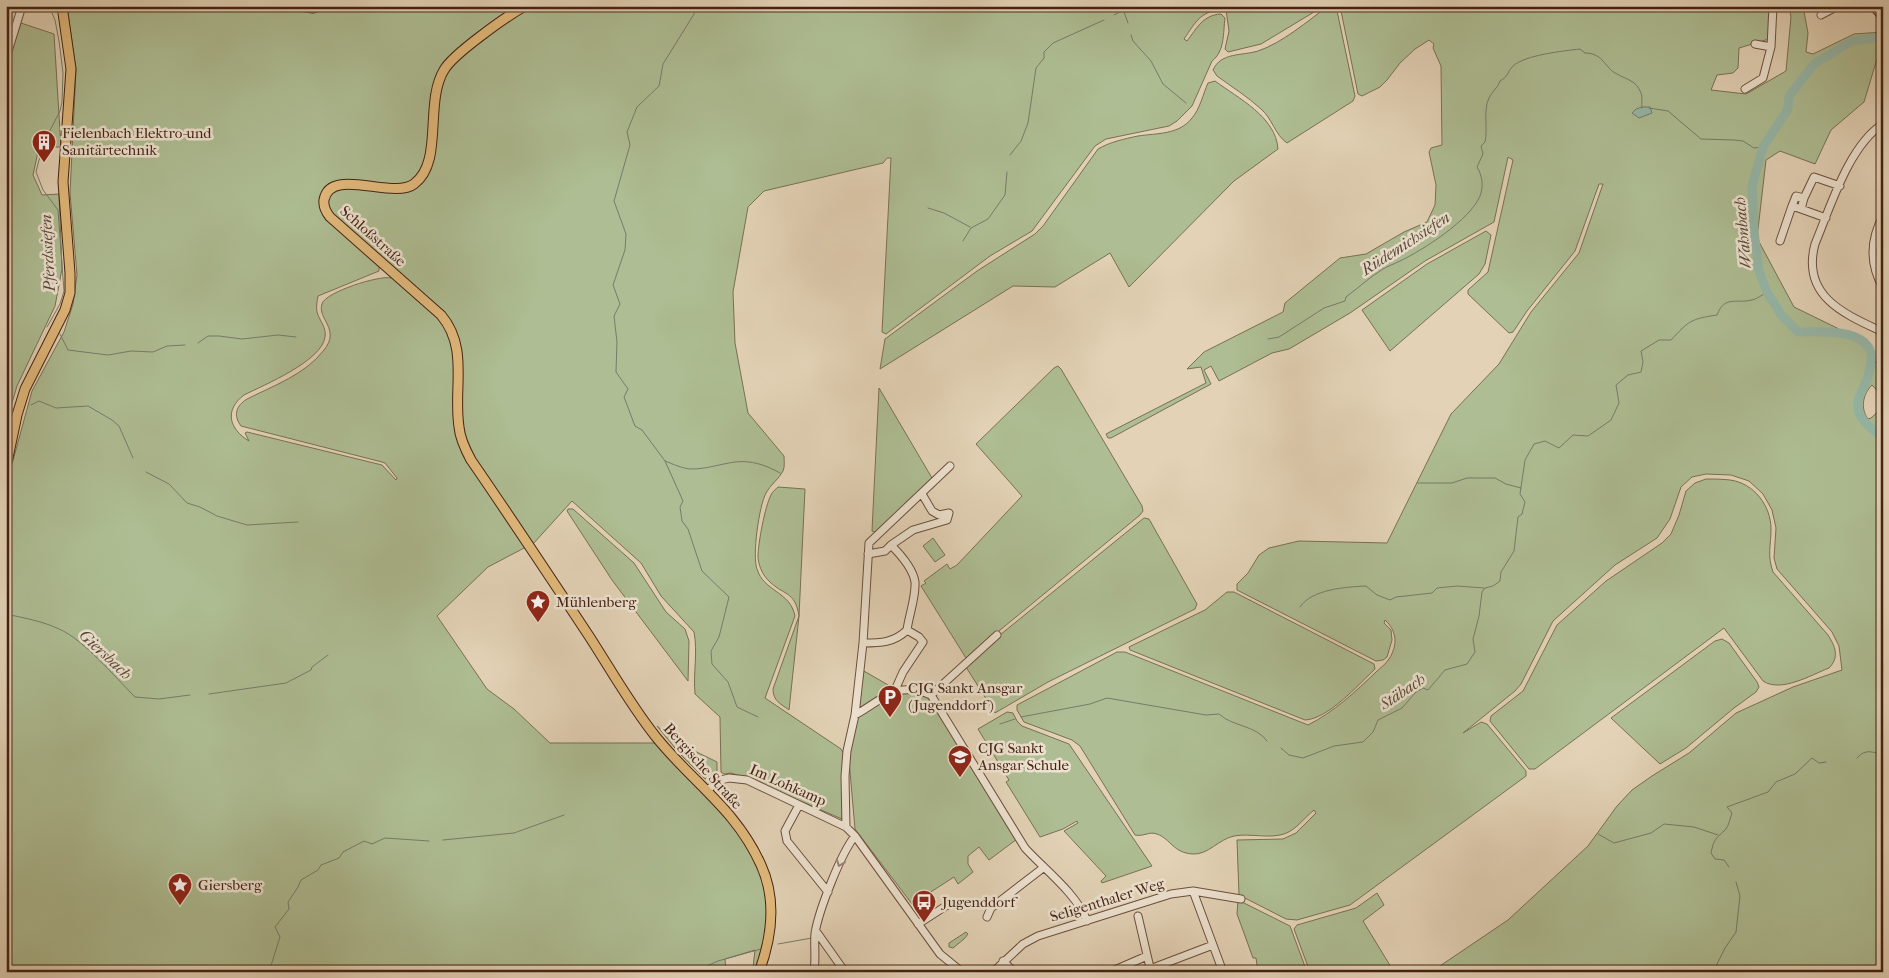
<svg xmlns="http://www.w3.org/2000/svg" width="1889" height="978" font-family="'IM FELL French Canon',serif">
	<rect width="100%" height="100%" fill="#e3d2b6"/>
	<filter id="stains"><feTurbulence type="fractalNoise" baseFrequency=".004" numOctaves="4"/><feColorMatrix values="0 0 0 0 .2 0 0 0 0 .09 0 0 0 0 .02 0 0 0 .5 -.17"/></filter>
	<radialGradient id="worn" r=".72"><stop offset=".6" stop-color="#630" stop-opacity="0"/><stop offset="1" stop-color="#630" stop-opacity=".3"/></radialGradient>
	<path fill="#aebd93" stroke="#797053" d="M67,6H1324L1261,44L1228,52L1225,49L1229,31L1226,10C1201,10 1197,20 1184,39L1187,41C1197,28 1203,15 1221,14L1225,18C1223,33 1225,51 1212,61L1192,106L1177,121L1169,126L1106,139L1095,146L1032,231L990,256L886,334L882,332L891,158H887L883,163L764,191L748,207L733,292L735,343L748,413L784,456C784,460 785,467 783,471C779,479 770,485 766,493C759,506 752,556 757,569C764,592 790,591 795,616L765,698L841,749L844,754L842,819L747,778L731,773L724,774L721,772L720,717L695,694C693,673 698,652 694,632L661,596L641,563L572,501L533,544L465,443L453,324L383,262L379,266V271L318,296C317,301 316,307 317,312C319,320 327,328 325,337C322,361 264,385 244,395C224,410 229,429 249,441L245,433L247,432L382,465L396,480L397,478L385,463L382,462L241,426C233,415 236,406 247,399C273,386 306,374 324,350C341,329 317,319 322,304C325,292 380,275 391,278L389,275H391L440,318L453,340L457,433L526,547L488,567L437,616L487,689L514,709L550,743H657C706,793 766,846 770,920C771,931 759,960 756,972H751L753,968L755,950L725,959L726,972H6V486L32,391L64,332L73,304L77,275L70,193L76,70Z
		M1328,6H1336L1355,96L1353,101L1287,143C1275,135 1272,118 1261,109C1248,97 1232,87 1217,76L1213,70C1221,52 1242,56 1258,51C1282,43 1308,21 1328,6Z
		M1340,6H1769V39L1739,48L1738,68L1733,73L1717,75L1711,90L1746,94L1786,71L1791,17L1789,6H1803L1808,33L1806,52L1813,54L1854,34L1883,32V39L1864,102L1831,130L1815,164L1780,151L1766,160L1757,238L1794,307L1837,328L1860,343L1877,363L1883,361V397L1872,385C1863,394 1860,408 1868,419L1871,418L1883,407L1882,972H1431L1508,920L1588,846L1617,806L1632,790L1652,776L1689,753L1736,713L1793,687L1842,670L1839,646L1832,632L1777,569L1774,558L1776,528L1772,510L1763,494L1749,481L1731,475L1706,474L1692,477L1681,487L1670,519L1657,538L1615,565L1553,621L1521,684L1515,691L1463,733L1481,722L1487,724L1526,771V776L1350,905L1297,920L1286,919L1239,895L1237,840L1283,839L1296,833L1316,813L1314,810C1304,818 1296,830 1284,834C1269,839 1250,833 1234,836C1219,839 1208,855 1193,854C1173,853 1171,839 1157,834C1149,831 1143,837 1135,835L1080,746L1072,740L1024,722L1017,710V705L1117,652H1125L1308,725C1334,712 1355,692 1376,672C1380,668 1386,664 1389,659C1398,645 1397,631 1385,620L1384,623L1391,630L1392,640L1387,657L1383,660L1376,661L1237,590V584L1248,573L1259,555L1269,548L1299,541L1387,543L1451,414L1499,364L1531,312L1579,253L1603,184H1599L1575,251L1527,311L1513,332L1509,333L1468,294V290L1488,272L1513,160L1508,157L1494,222L1425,261L1350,313L1289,349L1272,353L1219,381L1211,366L1204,370L1211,384L1111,438H1108L1106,434L1206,383L1201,367L1187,369L1204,352L1283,312L1285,303L1340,258L1366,254L1404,232L1427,222L1435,205L1436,185L1429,152L1431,148L1442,145L1441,66L1433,48L1434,44L1429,40L1415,49L1400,63L1387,80L1380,87L1362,96L1358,94Z
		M21,23L54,34L61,147H39L33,175L42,195L59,194L62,269L55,306L17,386L6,423V67Z
		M1215,81C1238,98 1276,117 1278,149L1234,181L1129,287L1110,253L1055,287L1013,286L880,369L885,339L977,271L1035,234L1043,226L1098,149C1110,142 1124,139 1138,136C1157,133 1179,135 1192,118C1200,109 1203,94 1208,83Z
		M1486,231L1491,235L1485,264L1479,274L1390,351L1362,310L1427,264Z
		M1058,366L1061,369L1142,506L1143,511L1140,515L966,658L921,586L926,583L924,581L947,564L950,569L957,565L1022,496L976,444L1054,368Z
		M879,388L932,478L877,533L872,531Z
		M1706,479C1714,479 1722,479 1730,480C1754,483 1771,506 1771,529C1771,546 1767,555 1773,572L1828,635C1835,646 1840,657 1829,668C1811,675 1781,693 1763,681L1724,628L1535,769H1529L1490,721L1491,716L1523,691L1557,625L1606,581L1662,543L1671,534L1679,515L1686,491L1695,483Z
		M778,487L805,489L799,616L789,710C781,704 773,701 773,689L799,616C795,590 783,596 768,580C762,574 758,564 758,556C758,544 765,506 771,495C772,492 776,489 778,487Z
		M568,509H573L634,563L666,612L685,629L689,641L688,681L612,580L567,511Z
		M1144,518L1149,519L1197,604L1195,609L1048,682L995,713L966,667L1000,635Z
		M933,538L945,555L935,562L923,546Z
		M1227,592H1234L1374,664L1375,669C1358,685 1328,719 1305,720L1130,650L1129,647L1205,610Z
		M1722,639L1729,643L1757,682L1759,687L1756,692L1734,708L1686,748L1660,764L1611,718L1715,641Z
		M864,671L895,689L863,708H860L858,705Z
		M896,692L913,693L927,696L1017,839L989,860L979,847L968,856V864L973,872L958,884L954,877L912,904L855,829L849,760L854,726L857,719L862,714Z
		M1007,712L1013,713L1017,721L1022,726L1069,744L1152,866L1102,883L1101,881L1106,876L1064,831L1078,823L1077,821L1063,829L1040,837L1006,782L1009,780L978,729Z
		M657,726C675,743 695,751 717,762V776L705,779L679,753Z
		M1377,893L1384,905L1363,921L1394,972H1310L1294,929L1297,925L1356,908Z
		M1238,900L1290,926L1307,972H1258L1256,958H1253L1237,914Z
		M966,932L968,934L964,939L953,948L949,947V943Z"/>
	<path fill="#96b8a9" stroke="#757c6d" d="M1642,107H1650L1652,113L1639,118L1632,113L1636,109Z"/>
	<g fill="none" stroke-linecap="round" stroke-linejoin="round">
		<path stroke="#757c6d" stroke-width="1" d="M699,6L663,64L659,86L637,107L627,132L630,145L614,201L626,234L625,250L613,285L620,304L614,316L617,342L616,372L628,389L624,397L635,426L642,430L665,461L683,501L680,507L682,521L688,529L702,571L729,597L719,637L711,651L712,664L728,682L737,707L758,717
			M1124,12L1128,23
			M1114,15L1124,10L1126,6
			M1131,35L1133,41L1151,61L1163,84L1186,103
			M1649,108L1668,111L1701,139L1734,140L1743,141L1754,148L1763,147
			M1010,155L1021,141L1028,123L1036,68L1044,58V52L1053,43L1104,20
			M928,208L944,213L970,227
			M963,241L971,228L988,219L1005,195L1007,172
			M47,327L60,304L64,291L58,210L43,190L36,172L43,144L60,111L62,102L63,73L59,41L55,20L49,6
			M60,334L68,350L108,355L131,351L153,352L167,346L185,345
			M1268,339L1279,337L1324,308L1345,301L1346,297C1358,288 1370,277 1383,269C1388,266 1394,264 1400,261C1423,250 1470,220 1480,196C1484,186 1482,175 1477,167L1483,154L1481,146L1485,142C1488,128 1483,110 1489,98C1492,91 1498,88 1500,81C1509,76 1507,72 1513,66C1525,55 1563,51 1580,49L1585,53C1604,53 1605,69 1617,74C1627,80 1636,80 1641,93C1643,97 1641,104 1642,108
			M198,343L208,336H219L242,339L278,335L296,337
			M31,405L39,401L56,408L88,406L112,420L119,426L133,458
			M665,461C673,464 683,469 692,469C707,469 720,464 735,462C751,460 766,465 780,473
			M146,472L169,484L187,503L200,507L217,516L247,525L298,522
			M1418,483H1452L1467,478H1495L1506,484L1521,488
			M1300,607C1312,589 1346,587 1366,586L1377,595L1390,600L1396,597L1432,593L1437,588L1457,586L1484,588
			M6,614C24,618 42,621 59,629C83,639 115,677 135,697L159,699L190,695
			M209,694L286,683L311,670L312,667L328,655
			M1021,717L1090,704L1107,698L1206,715L1219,714C1233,727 1256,725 1267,741
			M1000,724L1015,719
			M1281,748L1289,755L1303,758L1334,746L1363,742L1373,732L1378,720L1402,708L1416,692L1423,688L1428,690L1445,670L1467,664L1475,652L1473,639L1479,616L1482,592L1485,588L1493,586L1500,581L1501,572L1514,551L1518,517L1522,514L1525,502L1520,494L1525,460L1534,444L1545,441L1559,448L1573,435L1588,436L1611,420L1619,403L1616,385L1628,375L1641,372L1643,362L1641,351L1659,340H1671C1689,321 1690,319 1717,315C1725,295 1735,304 1752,300C1757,299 1762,295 1767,292
			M1857,758C1867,747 1872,754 1883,753
			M1598,834L1614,843L1651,833L1664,824L1694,827L1718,835
			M443,840L514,833L564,815
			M1729,867L1724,860L1715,859L1711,853C1714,838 1716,839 1726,829C1729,825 1730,818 1732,813L1727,807L1768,792L1776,782L1795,774L1812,758L1819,763L1826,762
			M778,944L812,938
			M269,972L280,937L275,927L289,909L288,902L298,887L301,880L318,870L321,865L339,858L343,852L364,841L372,844L385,838L429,841
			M693,972L718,961L761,949
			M1711,972L1716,966L1725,948L1736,932L1740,896L1736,882"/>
		<path stroke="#96b8a9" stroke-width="9" d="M1883,37L1852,41L1814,64L1789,96L1788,109L1763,147L1752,186L1754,231L1759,271L1767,292L1782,316L1798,332C1818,332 1860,328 1870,350C1874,358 1869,371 1867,380C1863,390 1856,398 1858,409C1860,422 1875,430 1883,439"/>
		<defs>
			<path id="minor" d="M1821,15L1838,6
				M1755,44L1771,47
				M6,58L22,6
				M1745,89L1763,78L1771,47L1773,6
				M1883,124C1849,145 1830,208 1815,244C1801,296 1844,314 1883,332
				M1792,206L1796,196L1804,198
				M1883,216C1870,240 1870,265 1883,288
				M1826,218L1801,209L1804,198L1814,177L1840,186
				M1780,241L1792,206L1801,209
				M891,545L913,530L947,520L949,513L939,515L932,511L922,494
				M868,554L885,551L891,545C900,554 913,568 915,582C916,597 909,615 907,630L919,637L923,642L903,672L895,690
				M863,643C880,643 894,643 907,630
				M931,695L997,635
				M855,715C883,700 895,680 931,695L1025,848C1045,870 1076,893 1087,921
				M707,790L721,780L729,778L747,780L846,827L855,836L940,954L962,972
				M799,805L785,831L787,841L828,892
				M846,827L845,776L847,751L855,715L863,643L869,543L950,466
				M1193,891L1223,972
				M1138,916L1151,972
				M987,917L991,908L1043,868
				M918,924L949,904
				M816,931L845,972
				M1003,961L1014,972
				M1150,969L1213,945
				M814,972C816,959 814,946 815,933C819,910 841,853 855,836
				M993,972L1023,944L1038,936L1171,894L1193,891L1241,899
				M1110,972L1147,956"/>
			<path id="major" d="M298,6L313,8L320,6
				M525,6C507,16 453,54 444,70C424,103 444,162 414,184C393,200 330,166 324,200C323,207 326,212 330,217L441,315C469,348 453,388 459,427C460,439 465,449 471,460C511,518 550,577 589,636C611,670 631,706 656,737C693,783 736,809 761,865C777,900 772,937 759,972
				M1874,6L1883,16
				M6,467L17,415L25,389L65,310L70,293V273L63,182L71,69L62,6"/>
		</defs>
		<use href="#minor" stroke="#6c4e3c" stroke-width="9"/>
		<use href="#major" stroke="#442213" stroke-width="11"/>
		<use href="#minor" stroke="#ede2d0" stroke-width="7"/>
		<use href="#major" stroke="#e2b97b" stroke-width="9"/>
	</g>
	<defs><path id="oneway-chevron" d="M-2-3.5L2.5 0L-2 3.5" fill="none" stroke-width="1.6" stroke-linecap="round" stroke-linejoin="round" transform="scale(1.25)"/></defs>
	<use stroke="#988272" href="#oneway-chevron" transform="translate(840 863) rotate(111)"/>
	<defs>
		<symbol id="building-pin" viewBox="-11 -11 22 30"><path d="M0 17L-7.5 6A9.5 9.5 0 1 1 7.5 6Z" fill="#8f2418" stroke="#ede2d0"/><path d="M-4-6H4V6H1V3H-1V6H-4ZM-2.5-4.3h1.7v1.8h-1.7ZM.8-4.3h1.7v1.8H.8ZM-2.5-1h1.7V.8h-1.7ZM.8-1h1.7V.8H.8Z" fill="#fff"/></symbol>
		<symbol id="sight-pin" viewBox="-11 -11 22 30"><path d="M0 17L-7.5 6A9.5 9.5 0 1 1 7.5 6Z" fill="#8f2418" stroke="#ede2d0"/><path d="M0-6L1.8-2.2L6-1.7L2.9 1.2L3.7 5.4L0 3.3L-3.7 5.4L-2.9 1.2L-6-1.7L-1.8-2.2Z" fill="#fff"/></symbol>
		<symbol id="parking-pin" viewBox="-11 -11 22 30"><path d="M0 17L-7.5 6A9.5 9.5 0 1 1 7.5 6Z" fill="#8f2418" stroke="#ede2d0"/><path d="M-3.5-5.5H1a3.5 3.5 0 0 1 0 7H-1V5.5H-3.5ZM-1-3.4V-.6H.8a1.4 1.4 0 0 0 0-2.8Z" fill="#fff"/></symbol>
		<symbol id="school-pin" viewBox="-11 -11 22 30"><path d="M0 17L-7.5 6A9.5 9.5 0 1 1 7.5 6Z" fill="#8f2418" stroke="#ede2d0"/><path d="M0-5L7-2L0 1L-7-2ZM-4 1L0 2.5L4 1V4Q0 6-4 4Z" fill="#fff"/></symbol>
		<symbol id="bus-pin" viewBox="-11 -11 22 30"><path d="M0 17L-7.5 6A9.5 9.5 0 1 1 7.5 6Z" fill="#8f2418" stroke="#ede2d0"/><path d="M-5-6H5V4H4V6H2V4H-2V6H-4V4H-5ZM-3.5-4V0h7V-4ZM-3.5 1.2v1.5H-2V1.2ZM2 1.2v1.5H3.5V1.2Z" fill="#fff"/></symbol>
	</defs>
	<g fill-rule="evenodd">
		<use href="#building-pin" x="30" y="128" width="28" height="38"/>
		<use href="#sight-pin" x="524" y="588" width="28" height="38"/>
		<use href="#parking-pin" x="876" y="683" width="28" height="38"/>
		<use href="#school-pin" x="946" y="743" width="28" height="38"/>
		<use href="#sight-pin" x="166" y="871" width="28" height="38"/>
		<use href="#bus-pin" x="910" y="888" width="28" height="38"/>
	</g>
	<g text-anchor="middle" stroke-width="5" stroke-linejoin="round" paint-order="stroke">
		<g font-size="15" fill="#442213" stroke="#ede2d0" text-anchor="start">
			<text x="62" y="138">Fielenbach Elektro-und<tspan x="62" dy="17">Sanitärtechnik</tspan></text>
			<text x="556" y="607">Mühlenberg</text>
			<text x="908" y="693">CJG Sankt Ansgar<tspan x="908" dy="17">(Jugenddorf)</tspan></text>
			<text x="978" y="753">CJG Sankt<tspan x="978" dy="17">Ansgar Schule</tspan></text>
			<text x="198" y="890">Giersberg</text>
			<text x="942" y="907">Jugenddorf</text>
		</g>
		<g font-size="15" fill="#442213" stroke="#ede2d0">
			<text transform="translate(373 236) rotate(42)" y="5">Schloßstraße</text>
			<text transform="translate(703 766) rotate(48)" y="5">Bergische Straße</text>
			<text transform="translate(788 785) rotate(24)" y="5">Im Lohkamp</text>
			<text transform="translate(1107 900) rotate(-17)" y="5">Seligenthaler Weg</text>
		</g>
		<g font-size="16" font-style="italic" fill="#584838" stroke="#ede2d0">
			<text transform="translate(1742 233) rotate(-95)" y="6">Wahnbach</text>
			<text transform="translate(1405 243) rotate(-33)" y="6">Rüdemichsiefen</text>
			<text transform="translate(47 253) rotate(-93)" y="6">Pferdssiefen</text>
			<text transform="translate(106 654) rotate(43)" y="6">Giersbach</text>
			<text transform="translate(1402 691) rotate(-34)" y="6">Stäbach</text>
		</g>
	</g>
	<rect width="1889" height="978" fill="none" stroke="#e3d2b6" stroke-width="25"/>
	<rect x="8" y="8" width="1874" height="963" fill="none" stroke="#442213" stroke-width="2.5"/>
	<rect x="12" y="12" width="1864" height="953" fill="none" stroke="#442213"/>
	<rect width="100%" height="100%" filter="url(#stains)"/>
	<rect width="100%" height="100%" fill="url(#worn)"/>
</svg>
